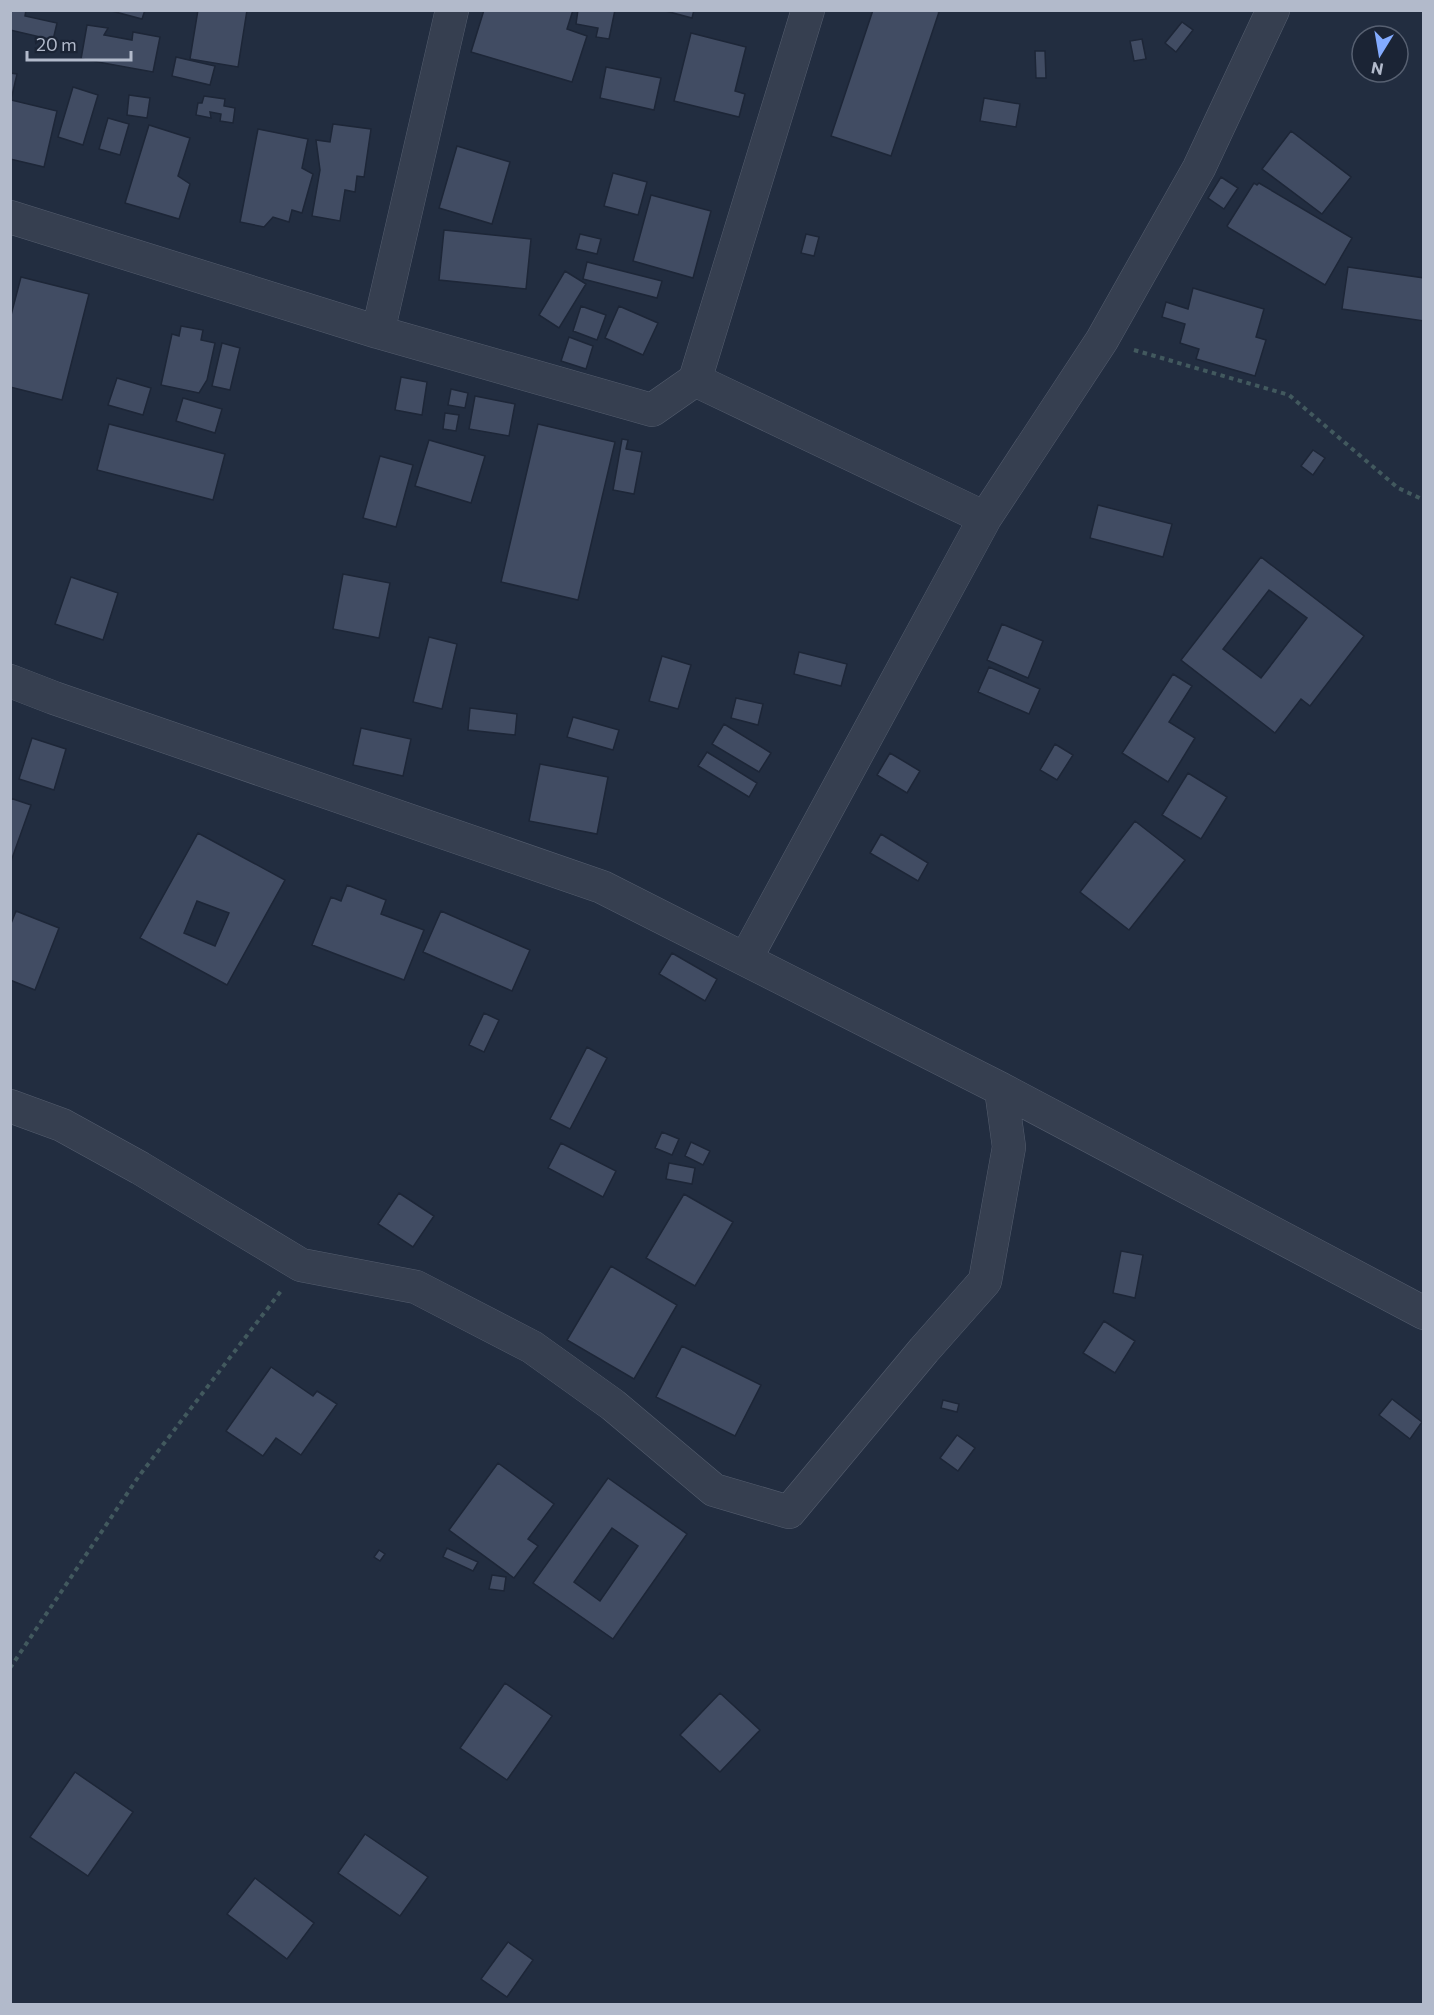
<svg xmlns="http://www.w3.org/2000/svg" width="1434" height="2015" font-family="Commissioner,sans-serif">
	<rect width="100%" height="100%" fill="#222d40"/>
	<path fill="#414c63" stroke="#1d2637" stroke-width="1.5" fill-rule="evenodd" d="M10,10H26L25,16L57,23L53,40L10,30Z
		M108,10H145L142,19Z
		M198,10H247L238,67L190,59Z
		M484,10H573L567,29L587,36L572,82L471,52Z
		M578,10H615L609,39L596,37L598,28L576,24Z
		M662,10H694L692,18Z
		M873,10H935L939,12L891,156L831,136Z
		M1182,22L1193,30L1176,52L1165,43Z
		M87,25L108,28L104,35L132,40L133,32L160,37L153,72L81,59Z
		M691,33L746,47L735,91L745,94L739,117L674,101Z
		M1142,39L1146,59L1134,61L1130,41Z
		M1035,51H1045L1046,78H1036Z
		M176,57L215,66L210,85L172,76Z
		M606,67L661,78L654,110L600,98Z
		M10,73L17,74L11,100L57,111L44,167L10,159Z
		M73,87L98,95L83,145L58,137Z
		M129,95L150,98L147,118L127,115Z
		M204,96L225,99L224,106L235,108L233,123L220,121L221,114L210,112L211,118L196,115L198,103H202Z
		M984,98L1020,104L1016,127L980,121Z
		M108,118L129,124L120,155L99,149Z
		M333,124L371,129L364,177L357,176L355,192L345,190L340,221L312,216L320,170L316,140L330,142Z
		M149,125L190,138L178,176L190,184L179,219L125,203Z
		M258,129L308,139L302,168L313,174L302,213L292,210L289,222L273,217L264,227L240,222Z
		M1291,131L1351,177L1322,214L1262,169Z
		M457,146L510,162L492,224L439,208Z
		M613,173L647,182L638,215L604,206Z
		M1221,177L1238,188L1224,209L1208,198Z
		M1254,183L1257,185L1259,183L1352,238L1325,285L1229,228L1227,226Z
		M651,195L711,211L693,278L633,261Z
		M444,230L531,239L526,289L439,280Z
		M580,234L601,239L597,254L576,249Z
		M806,234L819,237L814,256L801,253Z
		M587,262L662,281L657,298L583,279Z
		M1348,267L1424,278V321L1342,309Z
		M565,271L586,284L559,328L539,315Z
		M21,277L89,294L62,400L10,387V319Z
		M1193,288L1264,309L1256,337L1266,340L1255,376L1196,359L1199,349L1180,343L1185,324L1162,317L1166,302L1188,309Z
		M581,306L606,315L597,340L573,331Z
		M619,306L658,323L643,355L605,338Z
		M181,326L203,330L201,340L215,343L207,380L199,393L161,385L172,334L179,336Z
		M569,337L593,346L586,369L561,361Z
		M222,343L240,348L230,390L212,386Z
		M401,377L427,382L422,415L395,410Z
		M117,378L151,388L143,415L108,405Z
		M451,389L468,393L465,408L448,405Z
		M475,396L515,404L509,436L469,429Z
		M183,398L222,409L215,433L176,421Z
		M445,413L459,415L456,431L443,429Z
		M109,424L225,454L213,500L97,470Z
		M538,424L615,442L578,600L501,582Z
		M622,439L628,440L626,449L642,452L634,494L613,490Z
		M429,440L485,456L471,503L415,486Z
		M1313,450L1325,458L1313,475L1301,466Z
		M380,456L413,465L396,527L363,518Z
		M1098,505L1172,524L1163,557L1090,538Z
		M1261,557L1364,636L1310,706L1301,699L1275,733L1181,660ZM1269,590L1307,618L1261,678L1223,649Z
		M343,574L390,583L379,638L333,629Z
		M71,577L118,593L103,640L55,624Z
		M1002,624L1043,641L1028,678L987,660Z
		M429,637L457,644L442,709L413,702Z
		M799,652L847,664L841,686L794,674Z
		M662,656L691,665L678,709L649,701Z
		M989,667L1040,689L1029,714L978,692Z
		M1173,674L1192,686L1169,722L1195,738L1168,782L1122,753Z
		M736,698L763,704L758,725L731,718Z
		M470,708L517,714L515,735L468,730Z
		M573,717L619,730L613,750L567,737Z
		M724,724L771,753L759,772L712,744Z
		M361,728L411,739L403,776L353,765Z
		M32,738L66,749L54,790L19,779Z
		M1055,744L1073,755L1057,780L1040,770Z
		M707,752L757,783L749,797L698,766Z
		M890,753L920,771L907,793L877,775Z
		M540,764L608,777L597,834L529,821Z
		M1188,773L1227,797L1201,839L1162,815Z
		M10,798L31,805L10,864Z
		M1135,821L1185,860L1129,930L1080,892Z
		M198,833L285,880L227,985L140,938ZM197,901L229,913L215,946L184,933Z
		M881,834L928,863L918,881L870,853Z
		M347,885L386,900L381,914L424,930L404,980L312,945L331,897L341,901Z
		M16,911L59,928L35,990L10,980V926Z
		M441,911L530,950L512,991L423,952Z
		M672,953L717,979L705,1001L659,974Z
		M484,1013L499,1020L484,1052L469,1045Z
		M587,1047L607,1058L570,1129L550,1119Z
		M662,1132L679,1139L672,1155L655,1148Z
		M691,1142L710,1151L703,1165L685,1156Z
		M561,1143L616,1171L603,1197L548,1168Z
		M669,1163L695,1168L692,1184L666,1179Z
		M399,1193L434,1216L413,1247L378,1224Z
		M684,1194L733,1222L695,1286L646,1258Z
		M1121,1251L1143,1255L1135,1298L1113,1293Z
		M611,1266L677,1305L634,1379L567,1340Z
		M1104,1321L1135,1341L1115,1373L1083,1353Z
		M682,1346L761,1385L735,1436L656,1397Z
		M271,1367L313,1396L317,1391L337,1404L301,1455L276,1438L263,1456L226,1431Z
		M1392,1399L1422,1422L1410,1439L1379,1415Z
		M943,1400L959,1404L957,1412L941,1408Z
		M957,1435L975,1448L958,1471L940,1458Z
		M498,1463L554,1504L528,1539L538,1546L514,1578L449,1530Z
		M608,1478L687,1534L613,1639L533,1583ZM612,1528L638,1546L600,1601L574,1582Z
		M447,1548L478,1562L473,1571L443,1557Z
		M379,1550L385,1554L380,1561L374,1557Z
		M492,1575L506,1577L504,1591L489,1589Z
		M505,1683L552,1716L507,1780L460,1748Z
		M720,1693L760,1730L720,1772L680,1735Z
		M75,1772L133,1812L88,1876L30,1837Z
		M365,1834L428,1877L400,1916L338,1873Z
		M255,1878L314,1923L287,1959L227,1914Z
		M508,1942L533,1960L507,1997L481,1979Z"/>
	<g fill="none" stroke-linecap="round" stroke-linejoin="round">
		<defs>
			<path id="minor" d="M10,217L378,332L652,410L695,380L808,10
				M378,332L452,10
				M695,380L985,518
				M10,681L54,698L602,887L1001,1089L1009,1147L985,1281L924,1350L789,1512L714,1490L613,1405L532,1347L416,1287L301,1265L140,1168L62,1125L10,1106
				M746,958L985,518L1102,340L1199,168L1273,10
				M1001,1089L1424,1313"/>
		</defs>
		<use href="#minor" stroke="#545d6e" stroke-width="34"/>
		<path stroke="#42595e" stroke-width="4" stroke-dasharray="4.5 4.5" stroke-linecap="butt" d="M1134,350L1289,395L1398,488L1424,500
			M10,1668L139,1476L281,1291"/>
		<use href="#minor" stroke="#363f50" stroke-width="33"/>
	</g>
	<rect width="1434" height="2015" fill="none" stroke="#b2bacb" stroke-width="24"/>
	<g transform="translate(1380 54) rotate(191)"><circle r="28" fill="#1b2435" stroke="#576071" stroke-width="1.5"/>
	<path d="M0-4.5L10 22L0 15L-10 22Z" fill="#83abff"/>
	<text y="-9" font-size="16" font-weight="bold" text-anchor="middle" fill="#b2bacb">N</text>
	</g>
	<path d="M27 51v9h104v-9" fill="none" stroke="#b2bacb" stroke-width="3"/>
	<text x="36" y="51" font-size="18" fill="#b2bacb" stroke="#1b2435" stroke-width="4.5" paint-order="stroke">20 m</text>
</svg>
